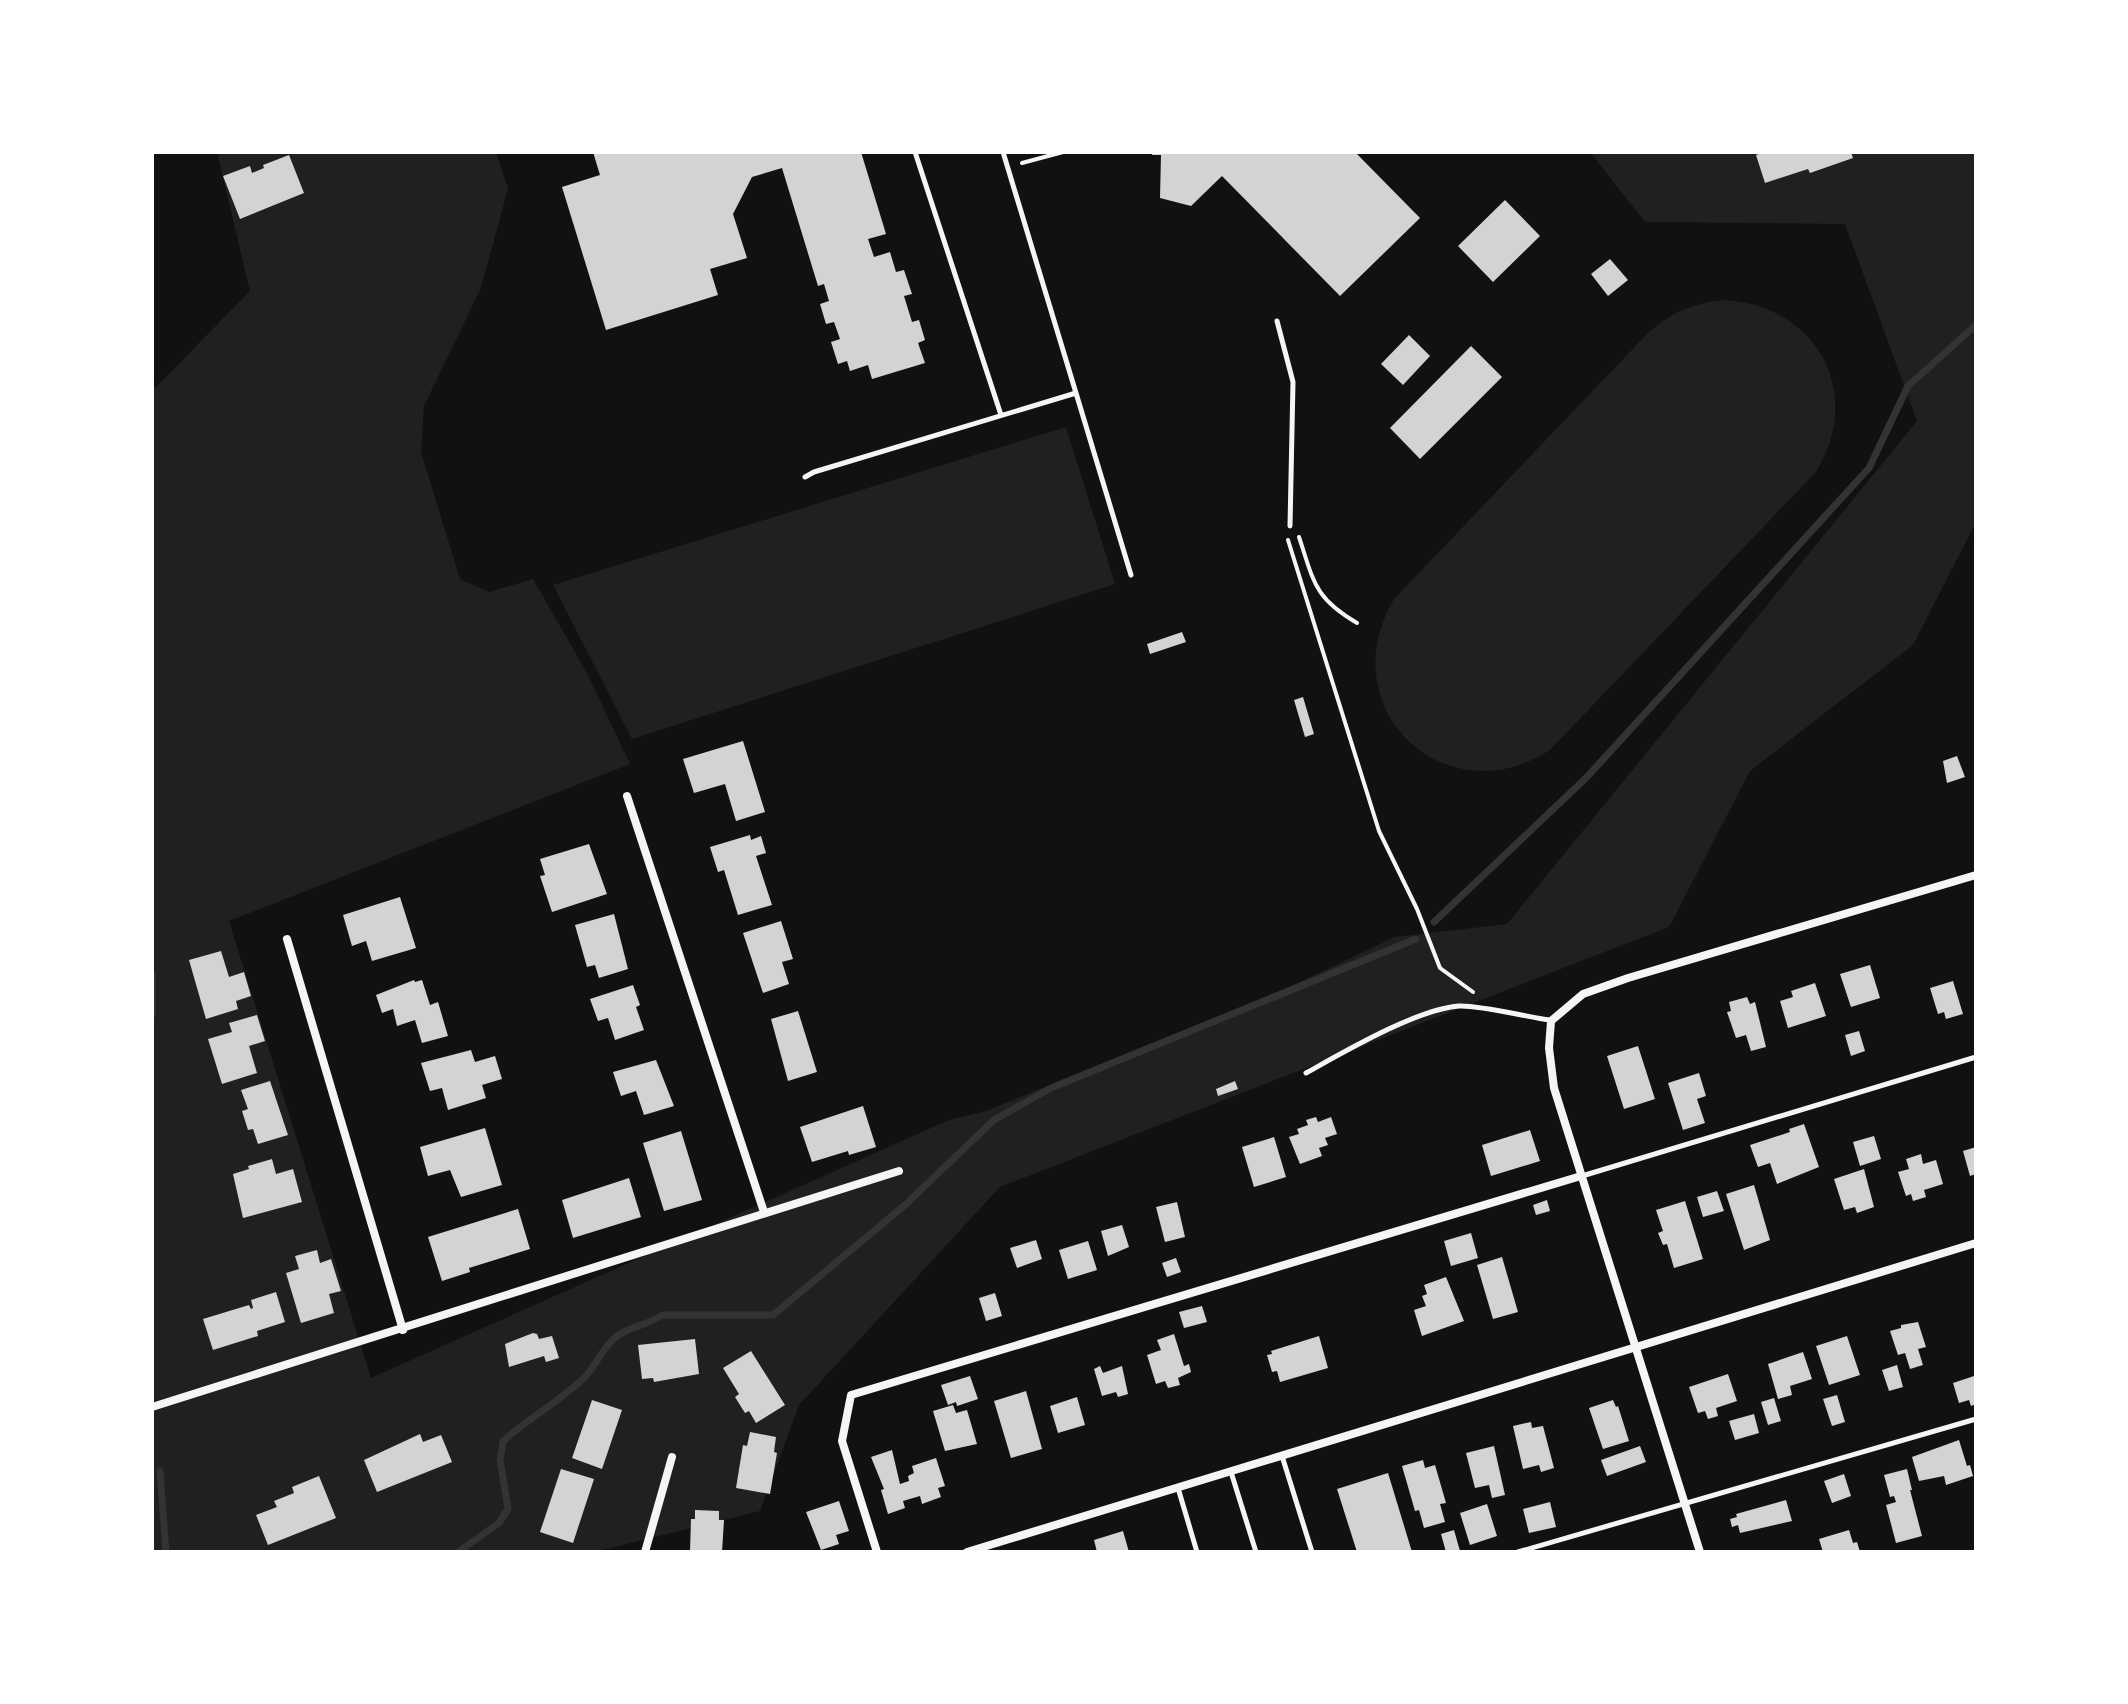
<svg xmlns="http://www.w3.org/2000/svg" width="2128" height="1704" font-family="'Sofia Sans Condensed',sans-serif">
	<rect width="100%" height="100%" fill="#111"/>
	<path fill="#202020" d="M217,152H496L508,189L481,288L424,406L421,452L460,579L489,592L533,579L588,675L630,764L229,921L371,1378L949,1120L986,1111L1283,990L1395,937L1507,924L1917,421L1845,224L1645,222L1590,152H1976V522L1913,645L1750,771L1669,927L1000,1187L799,1405L760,1511L594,1552H152V391L250,291Z
		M1724,300C1816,305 1865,392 1816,472L1550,750C1444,818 1330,707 1394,599L1647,334C1670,313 1693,303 1724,300Z
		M1066,427L1115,584L632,739L553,585Z"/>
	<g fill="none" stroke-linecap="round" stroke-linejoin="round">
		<path stroke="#333" stroke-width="7" d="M1434,922L1587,777L1869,468L1908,386L1976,325
			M152,975V1015
			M160,1471L166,1552
			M458,1552L499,1523L508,1509L500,1460L503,1441C528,1419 558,1402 582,1380C596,1367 602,1347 617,1336C632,1326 648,1325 662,1315H773L905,1205L994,1120L1051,1088L1416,939"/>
	</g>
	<path fill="#d3d3d3" d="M593,152H861L886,234L868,239L874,257L890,252L896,272L904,270L912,294L904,296L912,322L919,320L925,340L918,343L925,363L872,379L868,365L850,371L847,361L838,364L831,342L840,339L834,322L826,324L820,304L829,301L824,284L818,286L782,168L752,177L733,214L747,258L710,269L718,295L606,330L562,187L600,175Z
		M1153,152H1355L1420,218L1340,296L1222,176L1191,206L1160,198L1161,155H1152Z
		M1764,152H1851L1853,158L1810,173L1808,169L1765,183L1756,155Z
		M289,155L304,193L240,219L223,176L250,166L252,173L264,168L263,165Z
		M1505,200L1540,236L1493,282L1458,246Z
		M1610,259L1628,280L1608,296L1591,274Z
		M1409,335L1430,356L1403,385L1381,364Z
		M1471,346L1502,377L1420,459L1390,428Z
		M1182,632L1186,642L1150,654L1147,644Z
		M1303,697L1314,734L1305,737L1294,700Z
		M743,741L765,812L736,821L725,784L694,793L683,759Z
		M1957,756L1965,777L1947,783L1943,761Z
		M750,835L751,840L761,836L766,853L756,856L772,905L738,915L724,870L718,872L710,847Z
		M589,844L607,894L552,912L540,876L545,875L540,859Z
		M400,897L416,948L372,961L366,941L352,946L343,915Z
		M614,914L628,969L599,978L595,965L587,967L575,925Z
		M781,921L793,959L782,962L789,984L763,993L743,933Z
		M221,951L229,977L244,972L251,996L236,1001L238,1009L206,1019L189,960Z
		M1870,965L1880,998L1851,1007L1840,974Z
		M414,980L415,982L422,980L430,1005L438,1002L448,1036L422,1043L415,1020L397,1026L393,1009L382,1013L376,995Z
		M1953,981L1963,1014L1946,1019L1944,1012L1938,1014L1930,988Z
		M1815,983L1826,1016L1788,1028L1780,1001L1793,997L1791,991Z
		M633,985L640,1005L636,1007L644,1030L615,1040L608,1018L598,1021L590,999Z
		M1747,997L1750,1004L1755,1002L1766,1047L1751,1051L1746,1035L1736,1038L1727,1012L1731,1011L1729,1002Z
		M798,1011L817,1072L788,1081L771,1019Z
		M257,1015L265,1041L249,1046L257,1073L222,1084L208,1039L232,1032L229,1023Z
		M1859,1031L1865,1051L1851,1056L1845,1035Z
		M1638,1046L1655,1099L1624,1109L1607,1056Z
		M471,1050L475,1062L495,1056L502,1079L482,1085L486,1098L448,1110L442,1088L430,1091L421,1063Z
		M656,1060L674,1106L644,1115L636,1091L621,1096L613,1072Z
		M1699,1073L1706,1096L1697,1099L1705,1123L1683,1130L1668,1083Z
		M270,1081L288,1135L258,1144L253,1129L248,1130L242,1111L248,1109L241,1090Z
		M1235,1081L1238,1089L1218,1096L1216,1089Z
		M863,1106L876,1147L849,1155L848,1151L812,1162L800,1127Z
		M1316,1117L1318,1122L1331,1117L1337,1134L1325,1138L1328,1145L1319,1148L1322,1156L1300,1164L1289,1137L1299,1134L1297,1129L1308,1125L1306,1120Z
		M1804,1124L1819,1167L1777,1184L1770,1163L1758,1167L1750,1145L1790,1132L1789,1129Z
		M485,1128L502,1185L461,1197L450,1170L428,1176L420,1147Z
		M1530,1130L1540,1161L1491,1176L1482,1145Z
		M681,1131L702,1200L664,1211L643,1143Z
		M1874,1136L1881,1159L1860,1166L1853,1142Z
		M1274,1137L1286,1177L1254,1187L1242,1147Z
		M1976,1147V1174L1970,1176L1963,1151Z
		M1921,1154L1923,1164L1936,1160L1943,1184L1924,1190L1926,1197L1913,1201L1911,1194L1906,1196L1898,1172L1909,1169L1906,1159Z
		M272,1159L276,1174L293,1169L302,1202L243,1218L233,1174L249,1169L248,1166Z
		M1864,1169L1874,1207L1857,1213L1855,1207L1844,1210L1834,1179Z
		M629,1178L641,1217L573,1238L562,1200Z
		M1754,1185L1770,1240L1744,1250L1726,1194Z
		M1717,1191L1724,1211L1703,1217L1697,1197Z
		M1547,1200L1550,1211L1536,1215L1533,1205Z
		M1685,1201L1703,1259L1674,1268L1667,1244L1663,1245L1658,1233L1663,1231L1656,1210Z
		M1177,1202L1185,1237L1165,1242L1156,1207Z
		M518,1209L530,1249L469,1268L470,1272L442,1281L428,1237Z
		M1122,1225L1129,1247L1108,1256L1101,1231Z
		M1471,1233L1478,1258L1451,1266L1444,1241Z
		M1036,1240L1042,1259L1017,1268L1010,1248Z
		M1088,1241L1097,1270L1068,1279L1059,1250Z
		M317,1250L320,1263L331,1259L341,1291L329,1294L334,1313L301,1323L286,1273L299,1269L295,1256Z
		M1502,1257L1518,1312L1493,1319L1477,1265Z
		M1176,1258L1181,1272L1167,1277L1162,1263Z
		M1446,1277L1464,1321L1422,1336L1414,1310L1426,1306L1422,1296L1427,1294L1424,1285Z
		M276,1292L285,1322L257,1331L258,1336L213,1350L203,1319L249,1305L251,1309L253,1308L251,1300Z
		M995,1293L1002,1316L986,1321L979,1298Z
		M1202,1306L1207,1322L1184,1328L1179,1312Z
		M1918,1322L1926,1347L1918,1349L1923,1365L1910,1369L1905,1353L1898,1355L1890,1331L1901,1328V1325Z
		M533,1333L537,1334L539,1339L552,1336L559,1358L546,1362L544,1356L509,1367L505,1344Z
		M1174,1334L1184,1366L1189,1364L1191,1372L1178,1378L1180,1385L1168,1388L1165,1381L1156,1384L1147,1355L1161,1350L1157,1340Z
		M1319,1336L1328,1368L1280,1382L1277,1371L1272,1372L1267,1355L1272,1354L1271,1351Z
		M1847,1336L1860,1375L1829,1385L1816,1346Z
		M695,1339L699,1374L654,1382L653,1378L642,1379L638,1345Z
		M751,1351L785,1405L756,1423L749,1411L745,1413L735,1397L739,1394L723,1368Z
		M1803,1352L1812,1379L1790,1386L1792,1395L1778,1399L1768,1364Z
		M1897,1365L1903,1387L1889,1391L1882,1370Z
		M1100,1366L1103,1373L1122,1366L1128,1394L1118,1397L1116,1392L1102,1396L1094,1369Z
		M1976,1373V1404L1971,1406L1969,1400L1959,1403L1953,1383L1974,1376Z
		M1728,1374L1737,1401L1716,1408L1718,1416L1708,1419L1705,1411L1698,1413L1689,1387Z
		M970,1376L978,1399L957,1406L956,1402L948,1405L941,1385Z
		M1026,1391L1042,1449L1011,1458L994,1401Z
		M1837,1395L1845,1422L1832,1426L1823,1399Z
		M1077,1397L1085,1425L1058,1433L1050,1406Z
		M1774,1398L1781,1421L1768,1425L1761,1402Z
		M592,1400L622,1410L602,1469L572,1458Z
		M1613,1400L1616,1407L1618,1406L1629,1441L1603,1449L1589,1408Z
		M953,1405L956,1413L967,1410L977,1444L945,1451L933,1411Z
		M1754,1414L1759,1433L1735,1440L1729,1421Z
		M1531,1422L1532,1428L1543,1426L1554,1468L1541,1472L1539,1465L1523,1469L1513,1426Z
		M750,1432L776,1437L774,1452L777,1453L770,1494L736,1488L743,1445L747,1446Z
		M420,1434L423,1442L441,1435L452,1462L377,1492L364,1460Z
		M1959,1440L1967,1466L1970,1465L1973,1476L1946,1485L1944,1476L1919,1481L1912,1457Z
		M1494,1446L1505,1495L1492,1498L1489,1485L1475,1488L1466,1453Z
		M1640,1446L1646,1462L1607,1476L1601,1460Z
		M892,1450L900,1484L909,1481L908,1476L914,1473L912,1466L936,1458L945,1486L938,1488L941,1497L922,1504L920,1496L903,1501L905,1508L888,1514L881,1490L884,1489L871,1457Z
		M1423,1460L1425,1468L1435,1465L1446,1503L1440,1504L1445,1522L1424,1528L1419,1510L1415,1511L1402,1466Z
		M561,1469L594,1479L573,1543L540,1532Z
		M1907,1469L1912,1490H1910L1922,1536L1896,1543L1886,1505L1896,1502L1894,1496L1890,1497L1884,1475Z
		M1388,1473L1412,1552H1357L1337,1489Z
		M1844,1474L1851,1496L1832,1503L1824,1481Z
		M319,1476L336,1518L268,1545L256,1515L277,1507L274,1501L294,1493L292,1487Z
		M1786,1500L1792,1521L1740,1533L1738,1525L1732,1527L1730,1519L1737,1517L1736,1514Z
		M839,1501L849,1531L836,1535L839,1544L821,1550L806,1512Z
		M1550,1502L1556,1527L1529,1533L1523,1509Z
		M1487,1504L1497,1536L1470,1545L1460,1513Z
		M695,1510L719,1511V1520H724L722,1552H690L691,1519H695Z
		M1454,1530L1460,1551L1446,1552L1441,1534Z
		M1849,1530L1853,1543L1857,1542L1860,1552H1823L1819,1539Z
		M1123,1531L1129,1552H1097L1094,1540Z"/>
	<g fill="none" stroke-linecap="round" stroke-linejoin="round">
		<path stroke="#f5f5f5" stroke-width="4" d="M1022,163L1063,152
			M1299,537C1314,582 1314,598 1357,623
			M1288,540L1379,831L1417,909L1440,968L1473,992"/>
		<path stroke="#f5f5f5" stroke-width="5" d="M915,152L1001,415
			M1003,152L1076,393
			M1277,321L1293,382L1290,526
			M805,477L814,472L1076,393L1131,575
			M1306,1073C1344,1052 1417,1009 1459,1006C1480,1005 1527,1017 1550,1020
			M1582,1176L1976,1057
			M1282,1456L1312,1552
			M1231,1472L1256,1552
			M1178,1488L1197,1552
			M1518,1552L1976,1419"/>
		<path stroke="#f5f5f5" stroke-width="8" d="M627,796L764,1212
			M287,939L403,1330
			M152,1407L899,1171
			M645,1552L672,1457
			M877,1552L842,1441L851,1395L1581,1176
			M967,1552L1976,1243
			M1700,1552L1554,1088L1549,1048L1551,1021L1583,994L1628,978L1976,875"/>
	</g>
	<rect width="2128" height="1704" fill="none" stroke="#ffffff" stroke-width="308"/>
</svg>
